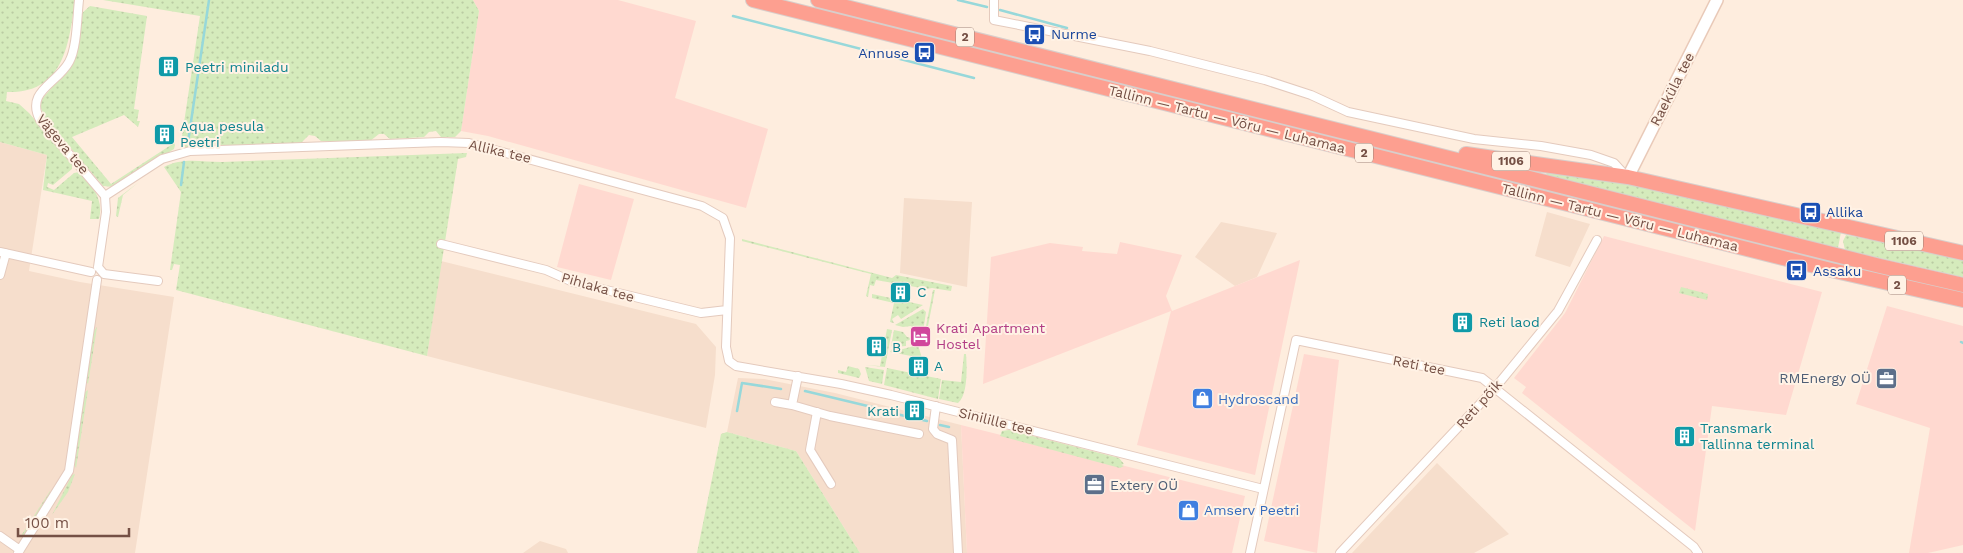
<svg xmlns="http://www.w3.org/2000/svg" width="1963" height="553" font-family="'Work Sans',sans-serif">
	<defs>
		<pattern id="grass-dots" width="8" height="8" patternUnits="userSpaceOnUse" patternTransform="scale(1.25)"><rect width="8" height="8" fill="#d5ebbc"/><path d="M2 2h.1M6 6h.1" fill="none" stroke="#bacba3" stroke-width="1.8" stroke-linecap="round"/></pattern>
	</defs>
	<rect width="100%" height="100%" fill="#feedde"/>
	<path fill="#f6decc" d="M0,142L47,155L29,271L80,282L174,297L135,553H0Z
		M904,198L972,202L967,287L900,273Z
		M1547,212L1590,224L1570,267L1535,256Z
		M1221,222L1277,233L1257,277L1235,286L1195,257Z
		M441,261L696,324L716,347L715,375L706,428L427,356Z
		M738,378L764,379L835,393L961,425L967,553H860L796,451L727,432Z
		M1437,463L1509,534L1474,553H1352Z
		M540,541L566,549L568,553H523Z"/>
	<path fill="#ffd9d0" d="M473,0H618L696,21L675,98L768,129L746,208L488,136L461,131L479,11Z
		M579,184L634,199L611,280L557,267Z
		M1604,236L1822,292L1786,415L1712,406L1695,531L1522,393L1526,387L1514,378L1565,313Z
		M1120,242L1182,255L1166,296L1172,311L1300,260L1255,475L1137,445L1171,311L983,384L991,257L1050,243L1083,247L1082,251L1117,254Z
		M1887,306L1963,326V545L1928,553H1909L1930,428L1856,404Z
		M1304,354L1339,360L1317,553L1264,541Z
		M961,425L1245,496L1232,553H967Z"/>
	<path fill="url(#grass-dots)" d="M0,0H75C69,44 64,94 7,92L6,101L19,104L29,113L72,163V169L53,185L48,183L47,187L54,190L74,173L79,172C93,186 104,200 99,219H90L92,201L43,190L47,155L0,142Z
		M103,0H473L479,11L461,131L455,137H441L436,131L429,132L424,137L390,139L384,134H379L370,141H321L315,136L309,135L301,143L185,147L182,141V136L200,16Z
		M90,6L147,16L134,109L139,110L137,121H140L138,127L124,115L72,137L111,184L174,143L175,145L174,149L114,187L103,186L45,118L40,106L42,99L72,64L81,14Z
		M968,44L1469,170L1473,174L972,48Z
		M467,153L466,157L458,159L427,356L176,290L180,265L174,264L172,270H170L181,192L164,167C183,157 201,162 222,162Z
		M1546,172L1599,177L1841,232L1838,248L1547,176Z
		M139,182L123,195L118,217L116,216L118,198Z
		M1846,235L1963,258V277L1845,250L1843,241Z
		M742,239L892,278L896,275L952,286L951,291L932,288L927,289L876,280L874,286L870,285L868,297L866,296L871,274L742,241Z
		M1681,287L1708,294L1707,300L1679,293Z
		M933,290H935L927,331H925Z
		M872,294L923,305L901,319L898,315L892,319L894,323L890,322L894,303L872,298Z
		M923,309L926,312L923,332L916,330L911,326L903,327L895,325Z
		M97,327L88,384L86,381L93,332Z
		M887,329L892,330L885,367L865,365L880,366Z
		M894,330L903,332L907,337L914,339L906,341V346L893,347L891,346Z
		M918,345L922,358L890,352L892,349H903Z
		M964,354H966C967,367 968,395 958,403L939,399L942,380L961,382Z
		M848,366L859,369L861,374L859,378L838,373V370L846,372Z
		M865,367L884,370L882,384L869,381Z
		M887,368L941,379L938,399L884,385Z
		M88,390L76,468L73,462L84,393Z
		M1009,430L1119,458L1124,464L1121,465L1124,466L1120,468L1000,436L1002,431Z
		M727,432L796,451L860,553H697L721,434Z
		M75,474L68,492L52,515L72,475Z
		M50,491L51,495L23,537L21,536Z"/>
	<g fill="none" stroke-linecap="round" stroke-linejoin="round">
		<path stroke="#97d8da" stroke-width="2.5" d="M958,0L987,7
			M1000,10L1067,28
			M733,16L974,78
			M188,142L209,0
			M181,185L184,162
			M1961,342L1963,343
			M805,391L876,408
			M737,411L742,383L781,389
			M892,413L927,421
			M940,425L949,427"/>
		<defs>
			<path id="street" d="M79,0C77,17 77,48 69,62C57,84 25,91 40,120L105,196L106,212L98,267
				M994,0V20L1150,51L1265,80L1311,95L1348,112L1474,139L1541,146L1591,155L1614,163L1626,176
				M105,196L162,159L190,151L441,142L469,143L702,206L723,218L730,238L726,347L729,361L736,366L841,384L891,395L1263,489
				M441,244L546,270L573,282L701,313L727,310
				M0,252L91,272
				M98,267L104,274L158,281
				M0,275L6,253
				M775,402L792,405L798,376
				M792,405L830,416L919,434
				M936,406L933,429L937,434L952,440L958,553
				M817,412L810,450L831,484
				M0,536L20,550
				M18,553L69,471L97,280
				M1250,553L1296,340L1482,378L1694,547L1698,553
				M1340,553L1495,388L1558,311L1597,240"/>
			<path id="secondary" d="M1628,177L1717,0"/>
			<path id="highway" d="M753,0L1831,270L1963,300
				M818,0L1880,266L1963,285
				M1466,154L1628,177L1963,253"/>
		</defs>
		<use href="#street" stroke="#e4cabd" stroke-width="10"/>
		<use href="#secondary" stroke="#e9cab9" stroke-width="14"/>
		<use href="#highway" stroke="#d8cecb" stroke-width="16"/>
		<use href="#street" stroke="#fff" stroke-width="8"/>
		<use href="#secondary" stroke="#fff" stroke-width="11"/>
		<use href="#highway" stroke="#fd9f90" stroke-width="14"/>
	</g>
	<defs>
		<symbol id="bus-square" viewBox="-11 -11 22 22"><rect x="-9" y="-9" width="18" height="18" rx="4" fill="#1a4fb4" stroke="#fff2e5"/><path d="M-5-6H5V4H4V6H2V4H-2V6H-4V4H-5ZM-3.5-4V0h7V-4ZM-3.5 1.2v1.5H-2V1.2ZM2 1.2v1.5H3.5V1.2Z" fill="#fff"/></symbol>
		<symbol id="building-square" viewBox="-11 -11 22 22"><rect x="-9" y="-9" width="18" height="18" rx="4" fill="#0f9aa8" stroke="#fff2e5"/><path d="M-4-6H4V6H1V3H-1V6H-4ZM-2.5-4.3h1.7v1.8h-1.7ZM.8-4.3h1.7v1.8H.8ZM-2.5-1h1.7V.8h-1.7ZM.8-1h1.7V.8H.8Z" fill="#fff"/></symbol>
		<symbol id="hotel-square" viewBox="-11 -11 22 22"><rect x="-9" y="-9" width="18" height="18" rx="4" fill="#d1479c" stroke="#fff2e5"/><path d="M-6-4.5h1.5V1H6V5H4.5V3h-9V5H-6ZM-4 0a1.8 1.8 0 1 1 3.6 0ZM.5 0V-2.5h3Q6-2.5 6 0Z" fill="#fff"/></symbol>
		<symbol id="office-square" viewBox="-11 -11 22 22"><rect x="-9" y="-9" width="18" height="18" rx="4" fill="#5c6f8a" stroke="#fff2e5"/><path d="M-6-3h4V-5.5h4V-3h4V5H-6ZM-1-4.5V-3h2v-1.5ZM-6 0V1H6V0Z" fill="#fff"/></symbol>
		<symbol id="shop-square" viewBox="-11 -11 22 22"><rect x="-9" y="-9" width="18" height="18" rx="4" fill="#3f7fe0" stroke="#fff2e5"/><path d="M-5-2.5h2.3a2.7 3.5 0 0 1 5.4 0H5L5.5 6h-11ZM-1.5-2.5h3a1.5 2.3 0 0 0-3 0Z" fill="#fff"/></symbol>
	</defs>
	<g fill-rule="evenodd">
		<use href="#bus-square" x="1022" y="22" width="25" height="25"/>
		<use href="#bus-square" x="912" y="40" width="25" height="25"/>
		<use href="#building-square" x="156" y="54" width="25" height="25"/>
		<use href="#building-square" x="152" y="122" width="25" height="25"/>
		<use href="#bus-square" x="1798" y="200" width="25" height="25"/>
		<use href="#bus-square" x="1784" y="258" width="25" height="25"/>
		<use href="#building-square" x="888" y="280" width="25" height="25"/>
		<use href="#building-square" x="1450" y="310" width="25" height="25"/>
		<use href="#hotel-square" x="908" y="324" width="25" height="25"/>
		<use href="#building-square" x="864" y="334" width="25" height="25"/>
		<use href="#building-square" x="906" y="354" width="25" height="25"/>
		<use href="#office-square" x="1874" y="366" width="25" height="25"/>
		<use href="#shop-square" x="1190" y="386" width="25" height="25"/>
		<use href="#building-square" x="902" y="398" width="25" height="25"/>
		<use href="#building-square" x="1672" y="424" width="25" height="25"/>
		<use href="#office-square" x="1082" y="472" width="25" height="25"/>
		<use href="#shop-square" x="1176" y="498" width="25" height="25"/>
	</g>
	<g text-anchor="middle" stroke-width="4" stroke-linejoin="round" paint-order="stroke">
		<g fill="#fff2e5" stroke="#9e8175" stroke-width="1">
			<rect x="956" y="27.5" width="18" height="19" rx="4"/>
			<rect x="1355" y="143.5" width="18" height="19" rx="4"/>
			<rect x="1492" y="151.5" width="38" height="19" rx="4"/>
			<rect x="1885" y="231.5" width="38" height="19" rx="4"/>
			<rect x="1888" y="275.5" width="18" height="19" rx="4"/>
		</g>
		<g font-size="12" font-weight="bold" fill="#755045">
			<text x="965" y="41">2</text>
			<text x="1364" y="157">2</text>
			<text x="1511" y="165">1106</text>
			<text x="1904" y="245">1106</text>
			<text x="1897" y="289">2</text>
		</g>
		<g font-size="14" fill="#164399" stroke="#fff2e5" text-anchor="start">
			<text x="1051" y="39">Nurme</text>
			<text x="909" y="58" text-anchor="end">Annuse</text>
			<text x="1826" y="217">Allika</text>
			<text x="1813" y="276">Assaku</text>
		</g>
		<g font-size="14" fill="#0d838f" stroke="#fff2e5" text-anchor="start">
			<text x="185" y="72">Peetri miniladu</text>
			<text x="180" y="131">Aqua pesula<tspan x="180" dy="16">Peetri</tspan></text>
			<text x="917" y="297">C</text>
			<text x="1479" y="327">Reti laod</text>
			<text x="892" y="352">B</text>
			<text x="934" y="371">A</text>
			<text x="899" y="416" text-anchor="end">Krati</text>
			<text x="1700" y="433">Transmark<tspan x="1700" dy="16">Tallinna terminal</tspan></text>
		</g>
		<g font-size="14" fill="#755045" stroke="#fff2e5">
			<text transform="translate(1672 89) rotate(-63)" y="5">Raeküla tee</text>
			<text transform="translate(1227 119) rotate(14)" y="5">Tallinn — Tartu — Võru — Luhamaa</text>
			<text transform="translate(63 144) rotate(50)" y="5">Vägeva tee</text>
			<text transform="translate(500 151) rotate(13)" y="5">Allika tee</text>
			<text transform="translate(1620 217) rotate(14)" y="5">Tallinn — Tartu — Võru — Luhamaa</text>
			<text transform="translate(598 287) rotate(16)" y="5">Pihlaka tee</text>
			<text transform="translate(1419 365) rotate(11)" y="5">Reti tee</text>
			<text transform="translate(1479 404) rotate(-48)" y="5">Reti põik</text>
			<text transform="translate(996 421) rotate(14)" y="5">Sinilille tee</text>
		</g>
		<g font-size="14" fill="#b23c85" stroke="#fff2e5" text-anchor="start">
			<text x="936" y="333">Krati Apartment<tspan x="936" dy="16">Hostel</tspan></text>
		</g>
		<g font-size="14" fill="#4e5e75" stroke="#fff2e5" text-anchor="end">
			<text x="1871" y="383">RMEnergy OÜ</text>
			<text x="1110" y="490" text-anchor="start">Extery OÜ</text>
		</g>
		<g font-size="14" fill="#366cbe" stroke="#fff2e5" text-anchor="start">
			<text x="1218" y="404">Hydroscand</text>
			<text x="1204" y="515">Amserv Peetri</text>
		</g>
	</g>
	<path d="M18 528v8h111v-8" fill="none" stroke="#755045" stroke-width="2.5"/>
	<text x="25" y="528" font-size="15" fill="#755045" stroke="#fff2e5" stroke-width="4" paint-order="stroke">100 m</text>
</svg>
